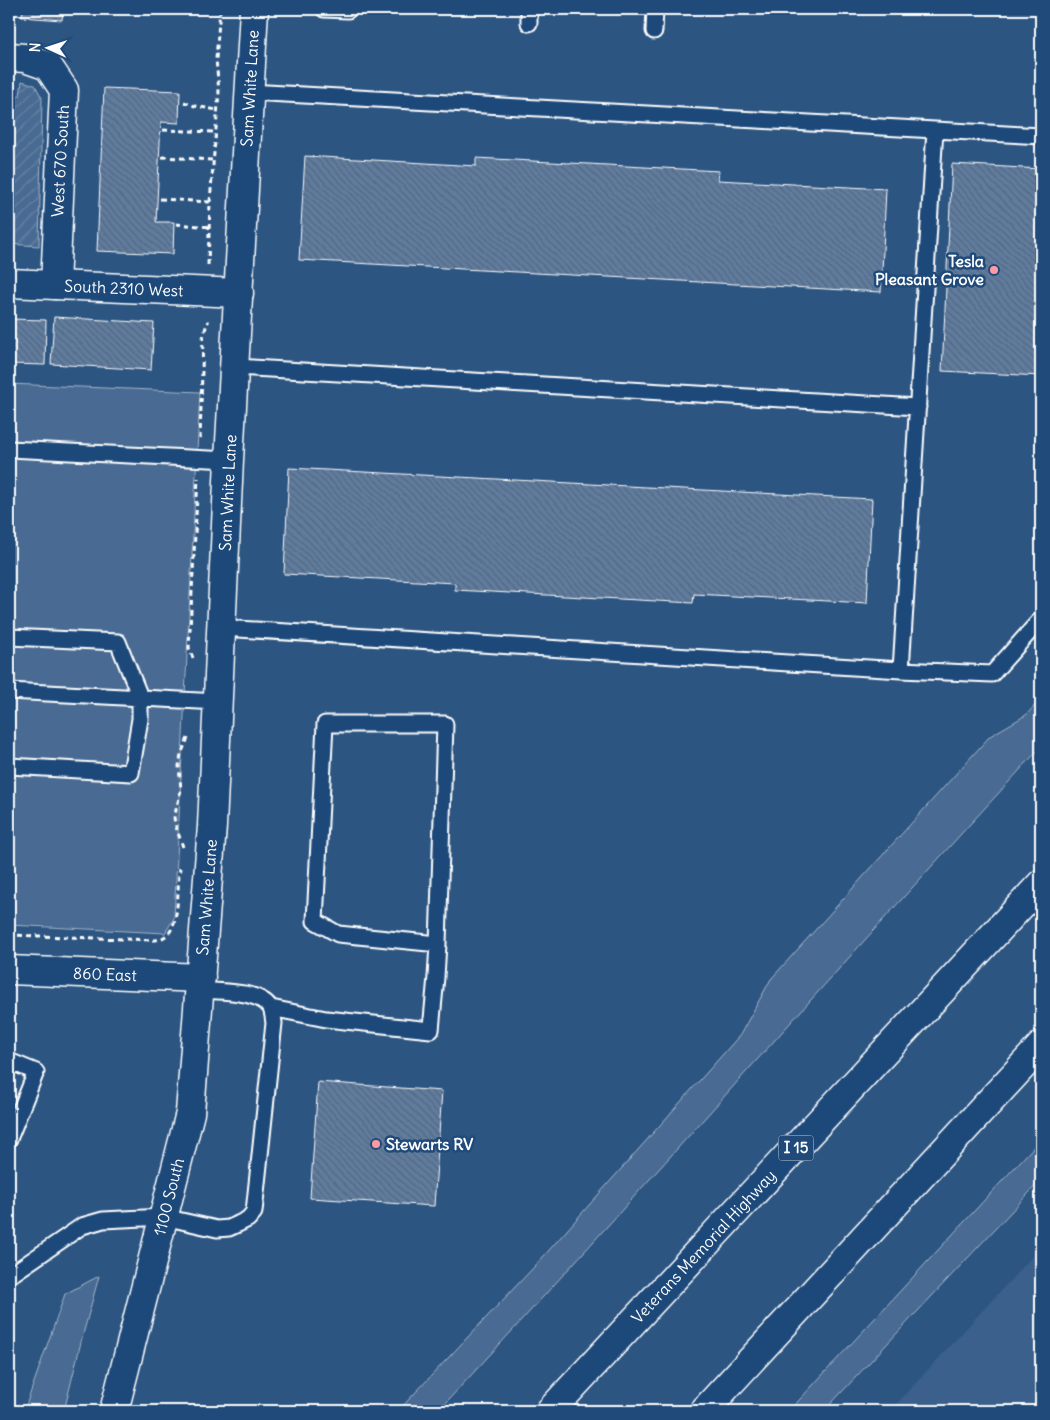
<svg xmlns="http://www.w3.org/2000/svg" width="1050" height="1420" font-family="Delius,sans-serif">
	<defs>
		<pattern id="garden-furrows" width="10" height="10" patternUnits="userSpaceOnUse" patternTransform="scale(1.25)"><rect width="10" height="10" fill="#486b92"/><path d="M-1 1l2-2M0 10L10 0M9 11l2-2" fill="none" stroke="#6381a2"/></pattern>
		<pattern id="building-back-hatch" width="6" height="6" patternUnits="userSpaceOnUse" patternTransform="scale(1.25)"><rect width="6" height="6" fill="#5e7c9f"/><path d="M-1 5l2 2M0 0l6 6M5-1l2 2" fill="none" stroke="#56667a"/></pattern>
	</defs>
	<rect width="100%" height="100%" fill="#2c5582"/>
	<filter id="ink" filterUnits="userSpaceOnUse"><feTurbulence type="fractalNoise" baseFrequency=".02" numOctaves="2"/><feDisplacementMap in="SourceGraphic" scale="10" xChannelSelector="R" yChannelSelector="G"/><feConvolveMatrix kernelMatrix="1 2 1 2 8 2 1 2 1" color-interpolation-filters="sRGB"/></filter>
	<g filter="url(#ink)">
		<path fill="#3b618b" d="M1041,1247V1411H890Z"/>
		<path fill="#486b92" stroke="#a4b5c8" d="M9,384L200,392L174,918L165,933L9,925Z
			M1041,699V747C838,966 642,1192 438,1411H398L535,1266L740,1035L771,979L990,736L1026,715Z
			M1041,1139V1180L824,1411H789Z
			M99,1276L82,1338L64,1411H24L65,1294Z"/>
		<path fill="url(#garden-furrows)" stroke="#a4b5c8" d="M22,81L35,85L42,98L39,246L9,244V96H20Z"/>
		<path fill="url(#building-back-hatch)" stroke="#fff" d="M23,9H63L62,20L22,17Z
			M104,88L180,91L179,123L161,122L156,222H174L173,254L97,251Z
			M305,156L476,166V158L719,171L718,180L886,189L881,292L299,260Z
			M952,164L1041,169V376L942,371Z
			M54,317L154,323L151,370L51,364Z
			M9,319L46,320L45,365L9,364Z
			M289,468L872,499L867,603L694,594L693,603L455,590V583L284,574Z
			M318,1082L442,1091L434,1206L310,1198Z"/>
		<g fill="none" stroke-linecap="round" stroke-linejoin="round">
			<defs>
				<path id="lane" d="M324,9L348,10
					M529,23V9
					M654,31L655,9
					M249,92L935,130
					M235,367L918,407
					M9,449L229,460
					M222,628L901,670L992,674L1041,619
					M9,637L118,642L140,697V719L131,773L9,766
					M901,670L935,130L1041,136
					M9,691L218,702
					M271,1008L326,1019L431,1030L436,977L438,944L445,724H325L315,921L338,934L438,944
					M9,1061L36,1072L9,1139
					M9,1276L82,1226L103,1220L164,1217L217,1229L229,1228L238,1224L248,1219L254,1212L274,1023C273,1018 273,1011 270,1007C258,990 220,992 200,990"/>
				<g id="street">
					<path d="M9,57L25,58L48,66L64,90L55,285"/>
					<path id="s1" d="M9,283L239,293"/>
				</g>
				<g id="secondary">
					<path id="s2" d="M9,970L201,978"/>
					<path id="s3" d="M114,1411L190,1113L212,826L229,460L254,9"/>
				</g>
				<g id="highway">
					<path id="s4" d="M550,1411L1041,884"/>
					<path d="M704,1411L1041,1046"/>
				</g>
			</defs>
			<use href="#lane" stroke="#fff" stroke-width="19"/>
			<use href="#street" stroke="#fff" stroke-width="31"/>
			<use href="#secondary" stroke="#fff" stroke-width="31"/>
			<use href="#highway" stroke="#fff" stroke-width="31"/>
			<path stroke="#fff" stroke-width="3" stroke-dasharray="5 4" stroke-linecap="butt" d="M184,102L195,106L217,110
				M163,130L215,132
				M162,157L213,160
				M160,199L210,202
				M176,224L210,227
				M208,265L210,202L219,92L216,59L220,9
				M200,439L203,338L207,323L209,321
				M193,658L189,648L198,478
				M183,847L176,827L174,818L181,790L179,766L181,754L188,738
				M9,935L153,940C156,940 161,939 164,937C180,929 177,891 179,875L180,868"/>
			<use href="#lane" stroke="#1f4a7a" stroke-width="15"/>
			<use href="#street" stroke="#1f4a7a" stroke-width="28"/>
			<use href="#secondary" stroke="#1f4a7a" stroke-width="28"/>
			<use href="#highway" stroke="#1f4a7a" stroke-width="28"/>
		</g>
	</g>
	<g fill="#ff9aa2" stroke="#1f4a7a" stroke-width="2">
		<circle cx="994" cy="270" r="5"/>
		<circle cx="376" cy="1144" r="5"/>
	</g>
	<g text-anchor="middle" stroke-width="5" stroke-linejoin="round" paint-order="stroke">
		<rect fill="#1f4a7a" stroke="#bcc9d7" stroke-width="1" x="778.5" y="1135.5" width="35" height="25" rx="4"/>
		<g font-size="15" font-weight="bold" fill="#fff">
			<text x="796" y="1153">I 15</text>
		</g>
		<g font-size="16" fill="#fff" stroke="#1f4a7a">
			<text dy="6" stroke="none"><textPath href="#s3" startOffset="1334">Sam White Lane</textPath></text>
			<text transform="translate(60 161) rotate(-87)" y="6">West 670 South</text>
			<text dy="6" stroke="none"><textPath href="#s1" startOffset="115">South 2310 West</textPath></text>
			<text dy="6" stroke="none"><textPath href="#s3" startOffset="929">Sam White Lane</textPath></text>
			<text dy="6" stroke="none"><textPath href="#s3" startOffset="524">Sam White Lane</textPath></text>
			<text dy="6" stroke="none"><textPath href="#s2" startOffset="96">860 East</textPath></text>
			<text dy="6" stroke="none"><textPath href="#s3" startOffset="221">1100 South</textPath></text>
			<text dy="6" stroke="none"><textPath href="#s4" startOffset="225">Veterans Memorial Highway</textPath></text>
		</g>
		<g font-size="16" font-weight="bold" fill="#fff" stroke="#1f4a7a" text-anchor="end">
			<text x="984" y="267">Tesla<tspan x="984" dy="18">Pleasant Grove</tspan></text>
			<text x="386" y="1150" text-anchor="start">Stewarts RV</text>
		</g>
	</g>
	<rect width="1050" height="1420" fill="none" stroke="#1f4a7a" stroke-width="30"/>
	<rect x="15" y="15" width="1020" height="1390" fill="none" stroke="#fff" stroke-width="2" filter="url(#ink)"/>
	<g transform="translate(48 48) rotate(273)" stroke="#1f4a7a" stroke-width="4" paint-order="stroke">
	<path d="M0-4L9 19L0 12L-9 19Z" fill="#ffffff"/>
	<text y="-8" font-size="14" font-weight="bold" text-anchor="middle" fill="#ffffff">N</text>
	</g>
</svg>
